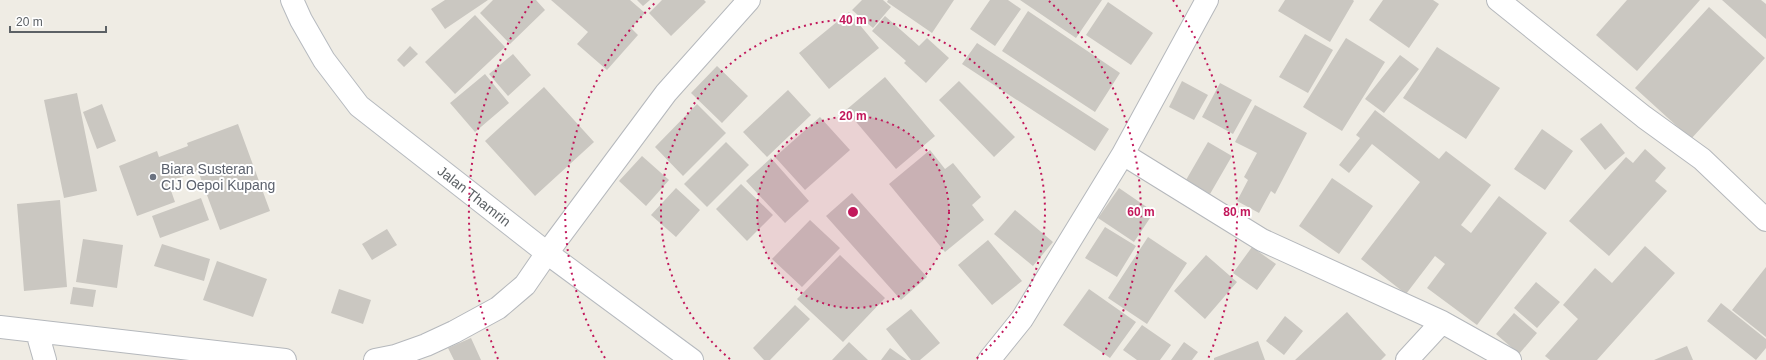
<svg xmlns="http://www.w3.org/2000/svg" width="1766" height="360" font-family="Helvetica,sans-serif">
	<rect width="100%" height="100%" fill="#efece4"/>
	<path fill="#cac7c1" d="M445,0H488L445,29L431,9Z
		M493,0H536L545,10L510,44L480,13Z
		M551,0H630L645,13L631,28L638,35L607,70L577,44L588,32Z
		M637,0H650L643,6Z
		M662,0H704L706,2L671,36L649,13Z
		M862,0H883L891,7L873,28L852,10Z
		M888,0H954L932,33L887,2Z
		M990,0H1008L1021,9L995,46L970,29Z
		M1020,0H1102L1076,38Z
		M1285,0H1353L1354,1L1330,42L1278,11Z
		M1383,0H1433L1439,4L1409,48L1369,20Z
		M1627,0H1700L1637,71L1596,35Z
		M1722,0H1761L1766,4V39Z
		M1108,2L1153,33L1131,65L1086,35Z
		M1709,7L1765,58L1691,139L1635,88Z
		M1028,11L1120,73L1095,112L1002,51Z
		M849,12L879,48L829,89L799,53Z
		M475,15L505,47L455,94L425,62Z
		M885,16L919,46L927,38L949,58L926,83L904,63L906,61L872,31Z
		M1305,34L1333,50L1308,93L1279,77Z
		M1346,38L1385,62L1342,131L1303,107Z
		M977,43L1109,129L1095,151L962,64Z
		M410,46L418,54L404,67L397,60Z
		M1437,47L1500,88L1466,139L1403,98Z
		M513,54L531,75L508,96L489,74Z
		M1400,55L1419,69L1384,113L1365,99Z
		M717,66L748,96L722,123L691,93Z
		M485,74L509,103L475,132L450,103Z
		M885,77L935,136L896,169L846,110Z
		M959,81L1015,137L994,157L939,100Z
		M1182,81L1208,95L1194,120L1169,107Z
		M1220,83L1252,100L1233,134L1202,117Z
		M544,87L594,142L535,196L485,141Z
		M788,90L811,115L767,157L743,132Z
		M77,93L97,191L64,198L44,100Z
		M102,104L116,141L97,149L83,112Z
		M697,104L726,133L683,176L655,147Z
		M1255,105L1307,133L1275,194L1271,191L1259,213L1237,201L1248,180L1244,177L1257,153L1235,142Z
		M1375,110L1439,159L1446,151L1491,185L1461,225L1471,233L1499,196L1547,233L1477,325L1427,288L1445,264L1435,256L1406,294L1361,259L1420,182L1372,144L1349,173L1339,165L1360,138L1356,135Z
		M820,117L850,150L805,190L775,157Z
		M1601,123L1625,153L1605,170L1580,139Z
		M238,124L270,211L220,230L198,171L168,182L175,202L137,216L119,166L157,151L159,157L188,146L187,143Z
		M1542,129L1573,151L1545,190L1514,169Z
		M726,142L749,165L707,207L684,184Z
		M1208,142L1232,156L1210,194L1186,180Z
		M1645,149L1666,168L1655,181L1667,191L1609,256L1569,221L1626,157L1633,163Z
		M930,150L945,169L953,163L981,197L972,205L984,220L945,252L889,184Z
		M642,156L669,180L646,206L619,181Z
		M771,158L809,201L785,223L746,181Z
		M1332,178L1373,206L1339,254L1299,226Z
		M741,184L773,215L747,241L716,209Z
		M676,188L700,210L676,237L651,215Z
		M1119,188L1154,212L1134,242L1098,218Z
		M852,193L927,277L901,300L826,216Z
		M201,198L209,220L160,238L152,216Z
		M60,200L67,287L24,291L17,204Z
		M1015,210L1053,242L1033,266L994,234Z
		M810,220L840,248L802,287L772,259Z
		M1105,227L1136,246L1117,277L1085,258Z
		M387,229L397,245L372,260L362,244Z
		M1148,237L1187,263L1147,324L1108,298Z
		M83,239L123,245L117,288L76,282Z
		M988,240L1022,281L992,305L958,265Z
		M162,244L210,259L204,281L154,266Z
		M1645,246L1675,273L1597,360H1550L1545,356L1578,319L1563,305L1595,268L1612,283Z
		M1252,247L1276,264L1257,290L1233,273Z
		M840,255L885,298L843,342L797,299Z
		M1206,255L1237,282L1205,319L1174,291Z
		M217,261L267,279L253,317L203,300Z
		M1766,267V337L1732,310Z
		M1536,282L1560,302L1537,328L1514,308Z
		M73,287L96,290L93,307L70,304Z
		M339,289L371,300L363,324L331,313Z
		M1089,289L1136,322L1110,358L1063,325Z
		M1721,303L1766,339V348L1756,360L1707,321Z
		M795,305L810,319L770,360H764L753,348Z
		M911,309L940,343L920,360H911L886,329Z
		M1347,312L1386,355L1381,360H1295Z
		M1514,313L1537,333L1519,354L1496,334Z
		M1285,316L1303,331L1284,355L1266,341Z
		M1142,325L1171,345L1160,360H1137L1123,350Z
		M471,338L481,360H454L448,348Z
		M1258,341L1265,360H1214V358Z
		M849,342L868,360H832Z
		M1184,342L1198,352L1192,360H1171Z
		M1687,346L1693,360H1654Z
		M890,348L907,360H881Z"/>
	<g fill="none" stroke-linecap="round" stroke-linejoin="round">
		<defs>
			<path id="street" d="M1498,0L1644,117L1702,159L1766,220
				M1123,154L1262,240L1442,322L1510,360
				M0,327L285,360
				M37,332L45,360
				M375,360L395,356L426,345L454,332L498,308L525,285L547,253L666,93L749,0
				M989,360L1022,319L1123,154L1207,0
				M1407,360L1442,322"/>
			<g id="secondary">
				<path id="s1" d="M292,0L301,20L324,60L359,106L547,253L692,360"/>
			</g>
		</defs>
		<use href="#street" stroke="#b5b8bc" stroke-width="24"/>
		<use href="#secondary" stroke="#b6babf" stroke-width="24"/>
		<use href="#street" stroke="#fff" stroke-width="22"/>
		<use href="#secondary" stroke="#fff" stroke-width="22"/>
	</g>
	<circle cx="853" cy="212" r="96" fill="#c2185b" fill-opacity=".12"/>
	<g fill="none" stroke="#c2185b" stroke-width="2" stroke-dasharray="2 4">
		<circle cx="853" cy="212" r="96"/>
		<path d="M730 359A192 192 0 1 1 976 359"/>
		<path d="M605 358A288 288 0 0 1 657 1M1049 1A288 288 0 0 1 1101 358"/>
		<path d="M498 359A384 384 0 0 1 533 0M1173 0A384 384 0 0 1 1208 359"/>
	</g>
	<circle fill="#6b7280" stroke="#fff" stroke-width="1.5" cx="153" cy="177" r="4"/>
	<g text-anchor="middle" stroke-width="4" stroke-linejoin="round" paint-order="stroke">
		<g font-size="14" fill="#5b616d" stroke="#fff" text-anchor="start">
			<text x="161" y="174">Biara Susteran<tspan x="161" dy="16">CIJ Oepoi Kupang</tspan></text>
		</g>
		<g font-size="14" fill="#5c6165" stroke="#fff">
			<text dy="5" stroke="none"><textPath href="#s1" startOffset="272">Jalan Thamrin</textPath></text>
		</g>
	</g>
	<circle cx="853" cy="212" r="6" fill="#c2185b" stroke="#fff" stroke-width="2"/>
	<g font-size="12" text-anchor="middle" font-weight="bold" fill="#c2185b" stroke="#fff" stroke-width="4" stroke-linejoin="round" paint-order="stroke">
		<text x="853" y="24">40 m</text>
		<text x="853" y="120">20 m</text>
		<text x="1141" y="216">60 m</text>
		<text x="1237" y="216">80 m</text>
	</g>
	<path d="M10 26v6h96v-6" fill="none" stroke="#5c6165" stroke-width="2"/>
	<text x="16" y="26" font-size="12" fill="#5c6165" stroke="#ffffff" stroke-width="3" paint-order="stroke">20 m</text>
</svg>
